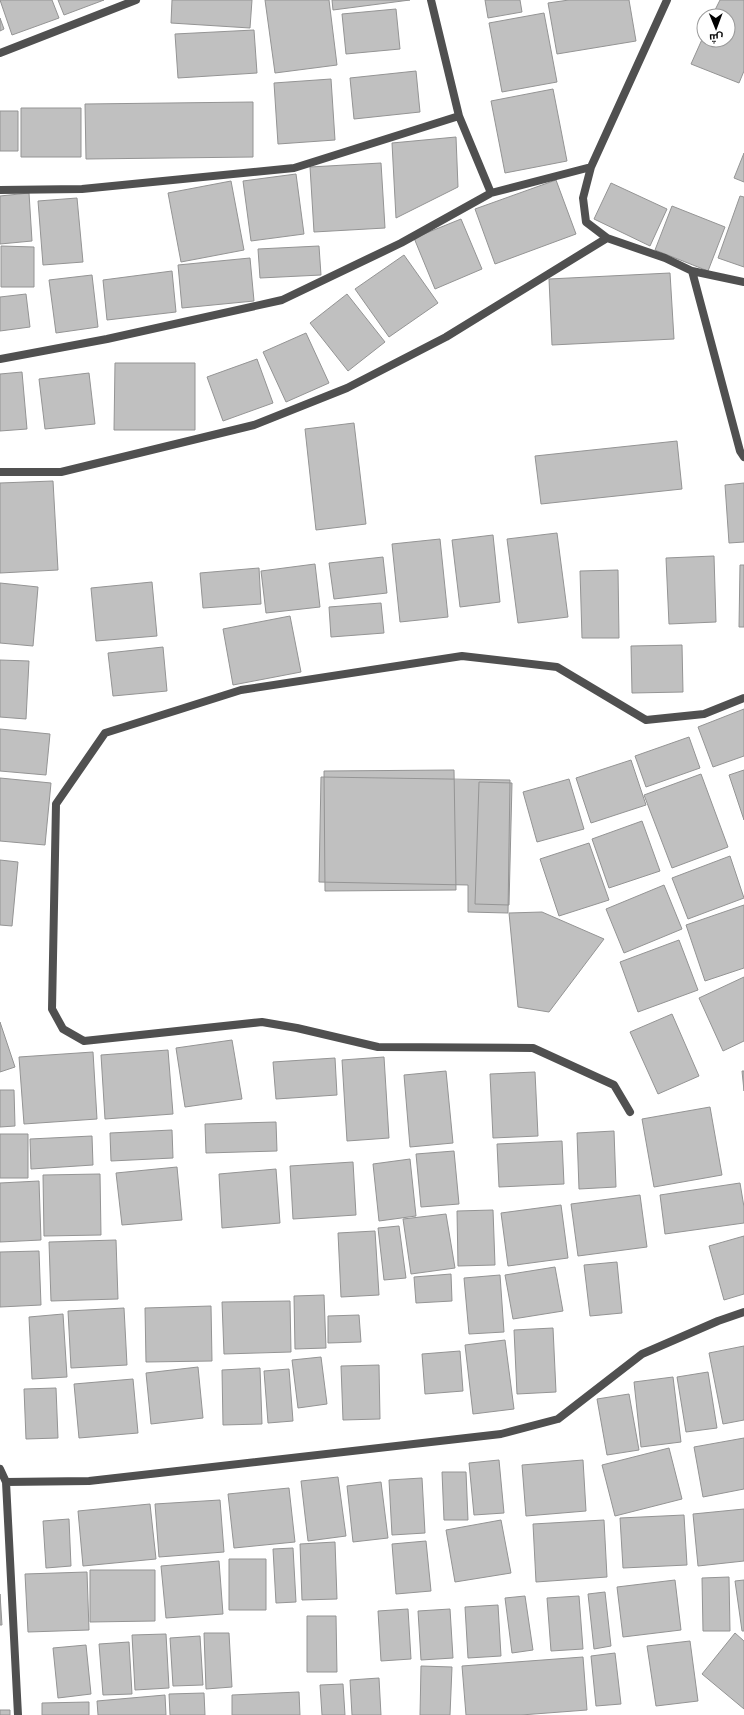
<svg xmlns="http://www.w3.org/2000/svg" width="744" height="1715" font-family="'Space Grotesk',Cairo,sans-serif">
	<rect width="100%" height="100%" fill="#fff"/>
	<path fill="#c0c0c0" stroke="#949494" d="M0,0H52L59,18L12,35Z
		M58,0H104L64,15Z
		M172,0H252L250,28L171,23Z
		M265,0H329L337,65L275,73Z
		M332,0H410L333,10Z
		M485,0H520L522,12L488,18Z
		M569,0H629L636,41L557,54L548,3Z
		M720,0H744V71L739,83L691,64L704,35V40H728V16H712Z
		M396,9L400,49L346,54L342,14Z
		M544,13L557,82L502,92L489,23Z
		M0,18L4,29L0,31Z
		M254,30L257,73L178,78L175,34Z
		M416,71L420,112L354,119L350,78Z
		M331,79L335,140L278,144L274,83Z
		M553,89L567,161L505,173L491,101Z
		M253,102V157L86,159L85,104Z
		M21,108H81V157H21Z
		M0,111H18V151H0Z
		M456,137L458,187L396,218L392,143Z
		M744,153V182L734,178Z
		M381,163L385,228L314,232L310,167Z
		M296,174L304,234L251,241L243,181Z
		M556,180L576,234L495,264L475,209Z
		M231,181L244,250L181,262L168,193Z
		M611,183L667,209L650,246L594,219Z
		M29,193L32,241L0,244V196Z
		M740,196L744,197V267L718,258Z
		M77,198L83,262L43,265L38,201Z
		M672,206L725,227L708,271L655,250Z
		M461,219L482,269L435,289L414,238Z
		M1,246L34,247V287H1Z
		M319,246L321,275L260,278L258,249Z
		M404,255L438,303L389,337L355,289Z
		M250,258L254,301L182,308L178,265Z
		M172,271L176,312L107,320L103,280Z
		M670,273L674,339L552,345L549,279Z
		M92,275L98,327L56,333L49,280Z
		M26,294L30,327L0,331V297Z
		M347,294L385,342L348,371L310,323Z
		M306,333L329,383L286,402L263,352Z
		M257,359L273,403L223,421L207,377Z
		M115,363H195V430H114Z
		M22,372L27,429L0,431V374Z
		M89,373L95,424L45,429L39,379Z
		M354,423L366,524L316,530L305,429Z
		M677,441L682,489L541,504L535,456Z
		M53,481L58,570L0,573V483Z
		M744,483V542L729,543L725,485Z
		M557,533L568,617L518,623L507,539Z
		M493,535L500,602L460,607L452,540Z
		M440,539L448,617L400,622L392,544Z
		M714,556L716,622L669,624L666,558Z
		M383,557L387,593L334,599L329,563Z
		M315,564L320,607L266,613L261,571Z
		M740,565H744V627H739Z
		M259,568L261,604L203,608L200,573Z
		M618,570L619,638H582L580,571Z
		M152,582L157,636L96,641L91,588Z
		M0,583L38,587L33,646L0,643Z
		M381,603L384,633L331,637L329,607Z
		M290,616L301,672L233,685L223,629Z
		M682,645L683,692L632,693L631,646Z
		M163,647L167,691L113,696L108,653Z
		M0,660L29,661L26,719L0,717Z
		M744,709V756L713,767L698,727Z
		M0,729L50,734L46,775L0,771Z
		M689,737L700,768L646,787L635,756Z
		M631,760L646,805L591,823L576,778Z
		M454,770L456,890L325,891L324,771Z
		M744,770V820L729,775Z
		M701,774L728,847L672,868L644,795Z
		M321,777L510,780L508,913L468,912V885L319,882Z
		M0,778L51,783L45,845L0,841Z
		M569,779L584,829L537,842L523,792Z
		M479,782L512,783L509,905L475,904Z
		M642,821L660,871L609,888L592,839Z
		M589,843L609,900L559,916L540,859Z
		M730,856L744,898L688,919L672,878Z
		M0,860L18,862L12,926L0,925Z
		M664,885L682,929L624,953L606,909Z
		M744,905V968L705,981L686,925Z
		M542,912L604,939L549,1012L518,1007L509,913Z
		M679,940L698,990L638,1012L620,962Z
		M744,977V1041L723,1051L699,998Z
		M672,1014L699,1076L658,1094L630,1032Z
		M0,1022L15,1067L0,1072Z
		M232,1040L242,1099L185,1107L176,1048Z
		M168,1050L173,1114L105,1119L101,1055Z
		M93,1052L97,1119L24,1124L19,1057Z
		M384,1057L389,1138L347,1141L342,1060Z
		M335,1058L337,1095L276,1099L273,1062Z
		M446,1071L453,1143L410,1147L404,1075Z
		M742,1071H744V1091Z
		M535,1072L538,1136L493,1138L490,1074Z
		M0,1090H14L15,1126L0,1127Z
		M710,1107L722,1175L654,1187L642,1119Z
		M276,1122L277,1151L206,1153L205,1124Z
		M172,1130L173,1158L111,1161L110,1133Z
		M614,1131L616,1187L579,1189L577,1133Z
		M0,1134H28V1178H0Z
		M92,1136L93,1165L31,1169L30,1139Z
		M562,1141L564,1184L499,1187L497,1144Z
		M454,1151L459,1204L421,1207L416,1154Z
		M410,1159L416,1216L379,1221L373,1164Z
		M353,1162L356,1215L293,1219L290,1166Z
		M177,1167L182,1220L122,1225L116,1173Z
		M276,1169L280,1223L222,1228L219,1174Z
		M100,1174L101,1235L44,1236L43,1175Z
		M39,1181L41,1240L0,1242V1183Z
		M740,1183L744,1207V1223L665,1234L660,1195Z
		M640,1195L647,1247L578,1256L571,1204Z
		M561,1205L568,1258L508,1266L501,1213Z
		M493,1210L495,1265L458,1266L457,1211Z
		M446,1214L455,1268L411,1274L403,1219Z
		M399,1226L406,1278L384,1280L378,1228Z
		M375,1231L379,1295L341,1297L338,1233Z
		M744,1236V1294L724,1300L709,1246Z
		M116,1240L118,1299L51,1301L49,1242Z
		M39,1251L41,1305L0,1307V1252Z
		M617,1262L622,1313L590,1316L584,1265Z
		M555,1267L563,1311L513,1319L505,1275Z
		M451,1274L452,1301L416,1303L414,1277Z
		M500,1275L504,1332L469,1334L464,1278Z
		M324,1295L326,1348L295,1349L294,1296Z
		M290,1301L291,1352L224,1354L222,1302Z
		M211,1306L212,1361L146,1362L145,1308Z
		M124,1308L127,1365L71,1368L68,1311Z
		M63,1314L67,1377L32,1379L29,1317Z
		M359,1315L361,1342L328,1343V1316Z
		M553,1328L556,1392L517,1394L514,1330Z
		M505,1340L514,1409L473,1414L465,1345Z
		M744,1346V1420L723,1424L709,1353Z
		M460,1351L463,1391L425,1394L422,1354Z
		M321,1357L327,1404L298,1408L292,1360Z
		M379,1365L380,1419L343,1420L341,1366Z
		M198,1367L203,1418L151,1424L146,1373Z
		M260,1368L262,1424L223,1425L222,1370Z
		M289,1369L293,1421L268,1423L264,1371Z
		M708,1372L717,1428L686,1432L677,1377Z
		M673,1377L681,1442L641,1447L634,1382Z
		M133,1379L138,1433L79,1438L74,1384Z
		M56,1388L58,1438L26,1439L24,1389Z
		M629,1394L639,1450L607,1455L597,1399Z
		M744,1438V1489L703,1497L694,1447Z
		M669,1448L682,1499L615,1516L602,1465Z
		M499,1460L504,1513L474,1515L469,1463Z
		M583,1460L586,1511L526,1516L522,1465Z
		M442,1472H466L468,1520H444Z
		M338,1477L346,1536L308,1541L301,1481Z
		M422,1478L425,1533L392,1535L389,1480Z
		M381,1482L388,1538L353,1542L347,1486Z
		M289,1488L295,1542L234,1548L228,1494Z
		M220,1500L224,1552L159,1557L155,1504Z
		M150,1504L156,1559L83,1566L78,1511Z
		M744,1509V1561L698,1566L693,1514Z
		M684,1515L687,1565L623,1568L620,1518Z
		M69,1519L71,1566L46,1568L43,1521Z
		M501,1520L511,1573L455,1582L446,1530Z
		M604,1520L607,1577L536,1582L533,1524Z
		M426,1541L431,1591L396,1594L392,1544Z
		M335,1542L337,1599L302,1600L300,1544Z
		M293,1548L296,1602L276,1603L273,1549Z
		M229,1559H266V1610H229Z
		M219,1561L223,1614L166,1618L161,1566Z
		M90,1570H155V1621L90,1622Z
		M87,1572L89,1630L28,1632L25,1574Z
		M729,1577L730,1631H703L702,1578Z
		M675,1580L681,1630L623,1637L617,1587Z
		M744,1580V1631H742L735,1581Z
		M605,1592L611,1646L594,1649L588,1594Z
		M0,1594L2,1625H0Z
		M525,1596L533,1650L512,1653L505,1598Z
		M579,1596L583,1649L551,1651L547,1598Z
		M498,1605L501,1656L468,1658L465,1607Z
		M408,1609L411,1659L381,1661L378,1611Z
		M450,1609L453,1658L421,1660L418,1611Z
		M307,1616H336L337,1672H307Z
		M204,1633H229L232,1687L206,1689Z
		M735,1633L744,1641V1709L702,1674Z
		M166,1634L169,1688L135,1690L132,1635Z
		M200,1636L203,1685L173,1686L170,1638Z
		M690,1641L698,1701L656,1706L647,1646Z
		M129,1642L132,1694L103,1695L99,1644Z
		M86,1645L91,1694L58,1698L53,1648Z
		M615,1653L621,1704L596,1706L591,1656Z
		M583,1657L587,1710L521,1715H466L462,1666Z
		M421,1666L452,1667L450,1715H420Z
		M379,1678L381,1715H352L350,1680Z
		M343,1684L345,1715H322L320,1685Z
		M299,1692L300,1715H232V1695Z
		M204,1693L205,1715H170L169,1694Z
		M165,1695L166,1715H98L97,1701Z
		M89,1702V1715H42V1703Z
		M0,1710H10V1715H0Z"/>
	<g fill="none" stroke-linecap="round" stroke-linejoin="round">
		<path stroke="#505050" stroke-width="8" d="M431,0L459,116L491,193
			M0,53L136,0
			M591,167L583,198L586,222L607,238L665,258L692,271L744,282
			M0,190L82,189L294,168L459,116
			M692,271L740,451L744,457
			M0,359L107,339L282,300L401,243L491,193L591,167L667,0
			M0,472H61L254,425L347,388L446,337L607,238
			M630,1112L614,1085L533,1048L378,1047L297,1028L262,1022L84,1041L63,1029L52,1009L56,804L105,733L241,690L462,656L557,667L646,720L704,714L744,698
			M0,1469L6,1482L18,1715
			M6,1482L89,1481L501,1434L558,1419L642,1354L718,1321L744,1312"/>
	</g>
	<g transform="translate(716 28) rotate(179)"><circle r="19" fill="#ffffff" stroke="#999999"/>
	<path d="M0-3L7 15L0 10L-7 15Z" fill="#000000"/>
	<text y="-6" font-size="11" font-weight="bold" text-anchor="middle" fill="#000000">ش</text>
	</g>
</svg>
